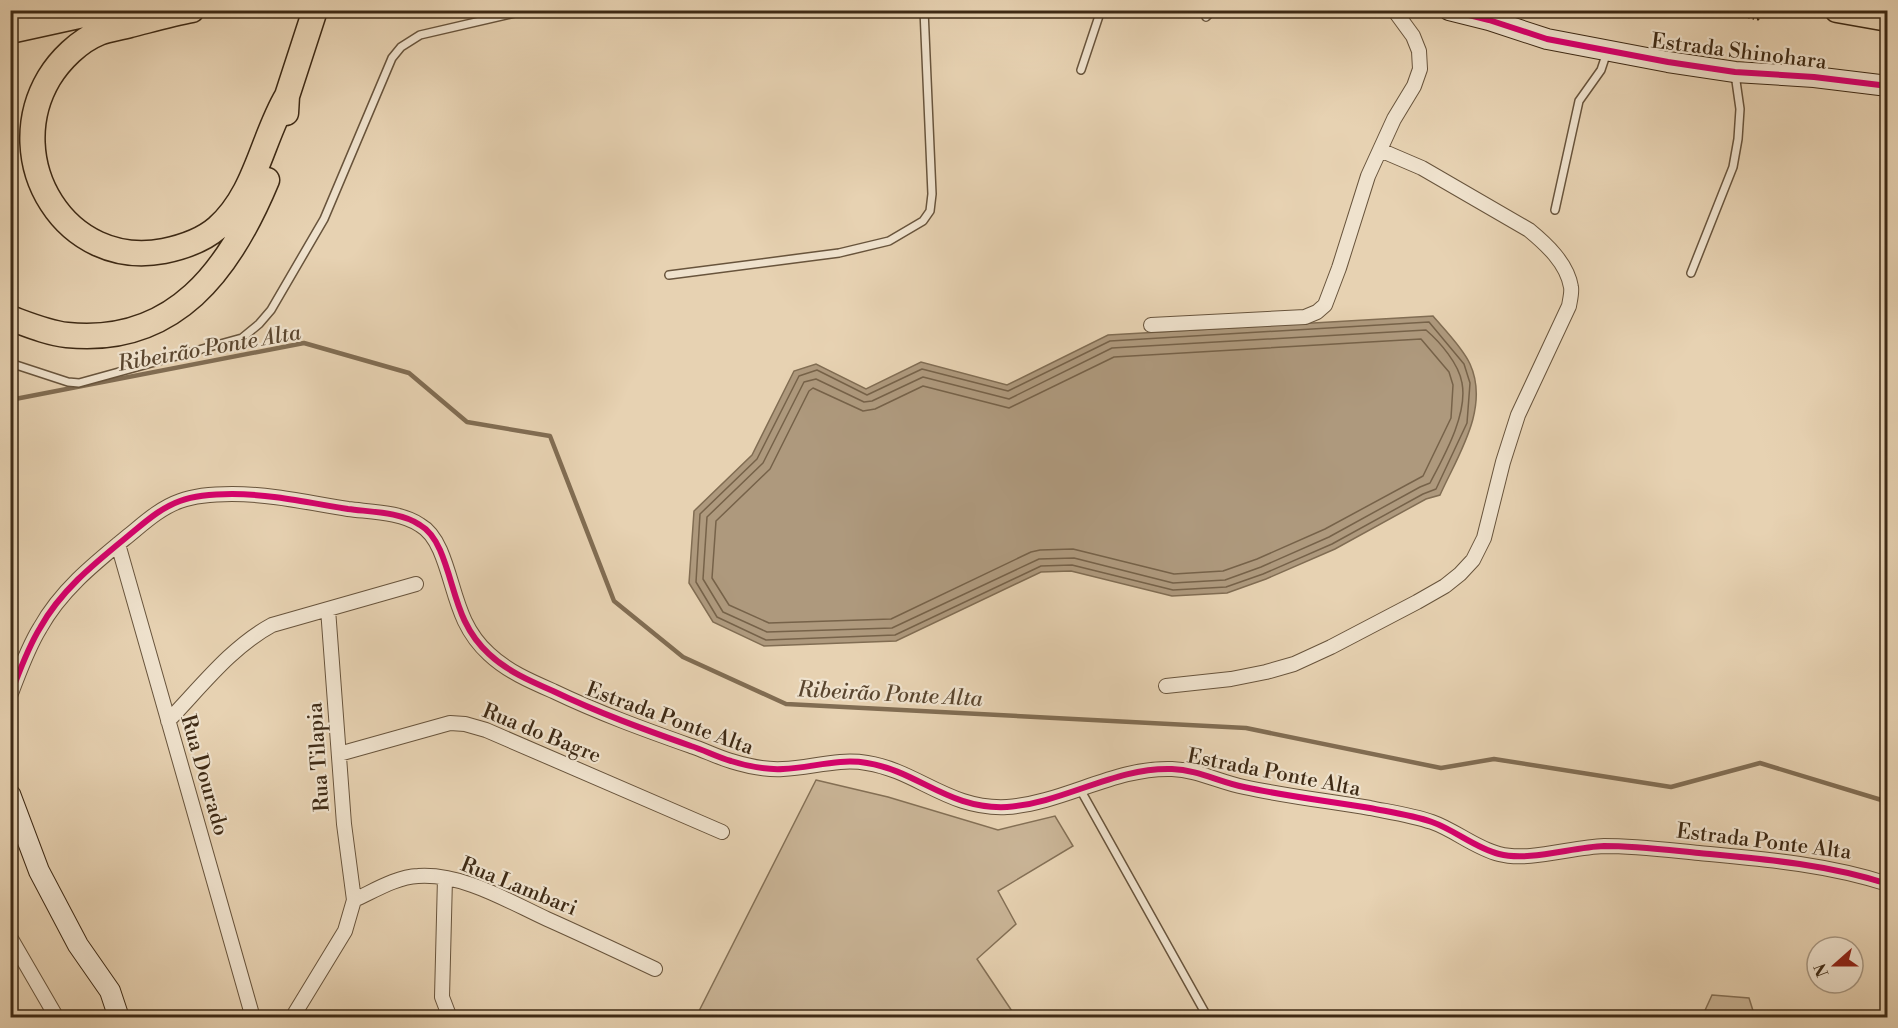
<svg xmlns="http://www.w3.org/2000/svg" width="1898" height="1028" font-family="'Libre Bodoni',serif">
	<rect width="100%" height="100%" fill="#e7d2b2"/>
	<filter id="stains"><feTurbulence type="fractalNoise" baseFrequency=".00333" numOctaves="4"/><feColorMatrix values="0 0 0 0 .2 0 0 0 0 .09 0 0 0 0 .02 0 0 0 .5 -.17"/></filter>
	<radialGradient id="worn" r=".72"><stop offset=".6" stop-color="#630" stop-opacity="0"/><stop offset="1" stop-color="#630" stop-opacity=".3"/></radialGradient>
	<path fill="#cab597" stroke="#847056" stroke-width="1.5" d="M816,780L888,797L998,830L1055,816L1073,846L998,891L1016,924L977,959L1016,1017H696Z
		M1712,995L1749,998L1755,1017H1702Z"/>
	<path fill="#ae997d" stroke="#816d53" stroke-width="1.5" d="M1433,316C1444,329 1463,348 1470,364C1490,408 1458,455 1440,495L1426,499L1335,549L1266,579L1227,593L1172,596L1071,571L1041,572L896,641L764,646L713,622L689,583L694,511L752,455L794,371L816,364L866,389L921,362L1007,385L1108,335Z"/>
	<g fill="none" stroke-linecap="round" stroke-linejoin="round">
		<path stroke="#766249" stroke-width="1.5" d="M1429,322L1464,364L1470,383L1467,423L1436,489L1423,494L1332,544L1263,574L1226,587L1173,590L1072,565L1041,566L895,635L766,640L717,617L696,582L700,514L757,459L799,376L817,370L867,395L922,369L1008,391L1110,341Z
			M1426,330C1440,342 1459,364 1462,383C1468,414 1444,456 1430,483L1420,487L1329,537L1261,567L1225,580L1173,583L1074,558L1039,559L892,628L767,632L723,612L703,579L707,517L763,463L804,382L816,379L864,402L872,401L923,377L1009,399L1112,348Z
			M1421,339L1449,372L1453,385L1451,418L1423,476L1325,529L1257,559L1223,571L1174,574L1073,549L1040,550L1031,552L891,619L769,623L729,605L712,578L716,521L770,469L809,391L813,388L863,411L875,409L923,386L1009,408L1114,357Z"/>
		<path stroke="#816d53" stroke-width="4.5" d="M10,400L304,343L409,373L467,422L550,436L614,601L683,657L786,704L1246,728L1441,768L1494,759L1671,787L1760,763L1888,802"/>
		<defs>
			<path id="lane" d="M1166,10L1167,13
				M1206,17L1213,10
				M1081,70L1101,10
				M1555,210L1579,101L1601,70L1607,52
				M1691,273L1733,167L1738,139L1740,109L1735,74
				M669,275L839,253L889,241L923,221L930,211L932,194L924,10
				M10,363L68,382L79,383L242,338L259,324L271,310L324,219L392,58L401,47L420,35L528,10
				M1080,789L1208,1018"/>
			<path id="street" d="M1151,325L1305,317L1317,312L1325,305L1339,268L1368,176L1394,119L1414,86L1420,69L1419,51L1413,36L1394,10
				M118,544L253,1018
				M328,609L344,824L354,900
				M1166,686L1231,679L1266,672L1294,664L1331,647L1417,602L1445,586L1460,574L1473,560L1484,538L1503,462L1518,415L1569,306C1570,300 1572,292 1571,287C1567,263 1546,244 1529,230L1422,168L1380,150
				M10,696C19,673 27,649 40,628C61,590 95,563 128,536C144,523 160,508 180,501C196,495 215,494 232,494C271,494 310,503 348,509C371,512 401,512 420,525C429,530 436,541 440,550C456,587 456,624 489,654C507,671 530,681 553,691C599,713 643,729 691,746C704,750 717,757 731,761C747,766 766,770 783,769C811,768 838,758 867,763C918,771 949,810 1007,807C1064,803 1115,767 1172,769C1198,770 1219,782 1244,787C1285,796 1328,801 1370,808C1390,812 1412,815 1432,822C1455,830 1475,848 1499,854C1529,862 1572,847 1604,846C1636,846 1668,850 1699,853C1763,859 1826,864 1888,884
				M168,721C200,688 231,647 272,625L416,584
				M339,754L450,723L465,724L486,730L722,832
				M445,878L442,997L450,1018
				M10,937L57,1018
				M292,1018L345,931L354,900C374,891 396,877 418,876C462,873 508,901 547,919C583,935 619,952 655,969"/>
			<path id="secondary" d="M1449,10L1489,20L1547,39L1668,62L1735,72L1814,77L1888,86
				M10,794L39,871L78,945L110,991L119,1018"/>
			<path id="highway" d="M192,10C171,14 150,20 130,25C120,28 108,29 99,33C79,41 60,60 49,78C0,161 66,270 164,251C183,247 202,241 217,228C256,194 262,138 287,96
				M1837,10L1888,19
				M10,31L106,10
				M286,113L287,96L315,10
				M10,318C29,325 48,333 67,335C175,346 230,269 267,180"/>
		</defs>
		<use href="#lane" stroke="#68543c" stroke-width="10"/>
		<use href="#street" stroke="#68543c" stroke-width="16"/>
		<use href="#secondary" stroke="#3e2a15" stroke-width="22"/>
		<use href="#highway" stroke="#3e2a15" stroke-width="27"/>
		<path stroke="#3e2a15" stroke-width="3" stroke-dasharray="1.5 3" stroke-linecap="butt" d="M1713,10L1758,19L1759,10"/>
		<use href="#lane" stroke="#efe2cd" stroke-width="7"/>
		<use href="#street" stroke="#efe2cd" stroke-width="14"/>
		<use href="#secondary" stroke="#efe2cd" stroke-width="20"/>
		<use href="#highway" stroke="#e7d2b2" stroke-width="24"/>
		<defs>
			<path id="cycleway" d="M1449,10L1489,20L1547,39L1668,62L1735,72L1814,77L1888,86
				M10,696C19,673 27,649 40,628C61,590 95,563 128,536C144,523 160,508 180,501C196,495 215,494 232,494C271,494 310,503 348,509C371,512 401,512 420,525C429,530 436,541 440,550C456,587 456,624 489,654C507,671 530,681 553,691C599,713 643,729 691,746C704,750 717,757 731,761C747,766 766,770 783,769C811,768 838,758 867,763C918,771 949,810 1007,807C1064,803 1115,767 1172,769C1198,770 1219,782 1244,787C1285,796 1328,801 1370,808C1390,812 1412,815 1432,822C1455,830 1475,848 1499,854C1529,862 1572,847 1604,846C1636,846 1668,850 1699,853C1763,859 1826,864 1888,884"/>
		</defs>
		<use href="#cycleway" stroke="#efe2cd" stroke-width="10"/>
		<use href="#cycleway" stroke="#d6006c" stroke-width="6"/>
	</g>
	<g text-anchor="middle" stroke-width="4.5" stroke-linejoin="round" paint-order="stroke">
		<g font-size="21" fill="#3e2a15" stroke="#efe2cd">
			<text transform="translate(1739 51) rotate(7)" y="7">Estrada Shinohara</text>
			<text transform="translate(670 718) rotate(20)" y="7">Estrada Ponte Alta</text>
			<text transform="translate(542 733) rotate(22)" y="7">Rua do Bagre</text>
			<text transform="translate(318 757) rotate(-94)" y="7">Rua Tilapia</text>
			<text transform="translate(1274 772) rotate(11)" y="7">Estrada Ponte Alta</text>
			<text transform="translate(205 775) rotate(74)" y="7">Rua Dourado</text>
			<text transform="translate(1764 841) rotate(7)" y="7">Estrada Ponte Alta</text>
			<text transform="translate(519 886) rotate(22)" y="7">Rua Lambari</text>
		</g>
		<g font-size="22" font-style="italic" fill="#5a462f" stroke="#efe2cd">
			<text transform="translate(209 347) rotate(-10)" y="8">Ribeirão Ponte Alta</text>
			<text transform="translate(890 693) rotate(3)" y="8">Ribeirão Ponte Alta</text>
		</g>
	</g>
	<rect width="1898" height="1028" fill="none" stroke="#e7d2b2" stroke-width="36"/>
	<rect x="12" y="12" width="1874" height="1004" fill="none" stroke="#3e2a15" stroke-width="3"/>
	<rect x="18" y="18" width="1862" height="992" fill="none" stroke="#3e2a15" stroke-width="1.5"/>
	<g transform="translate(1835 965) rotate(249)"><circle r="28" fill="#efe2cd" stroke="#a89883" stroke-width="1.5"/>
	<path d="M0-4.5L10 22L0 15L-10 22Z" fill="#8f2418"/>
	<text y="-9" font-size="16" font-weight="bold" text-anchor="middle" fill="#3e2a15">N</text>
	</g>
	<rect width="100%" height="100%" filter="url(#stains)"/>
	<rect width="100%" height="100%" fill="url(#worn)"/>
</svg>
